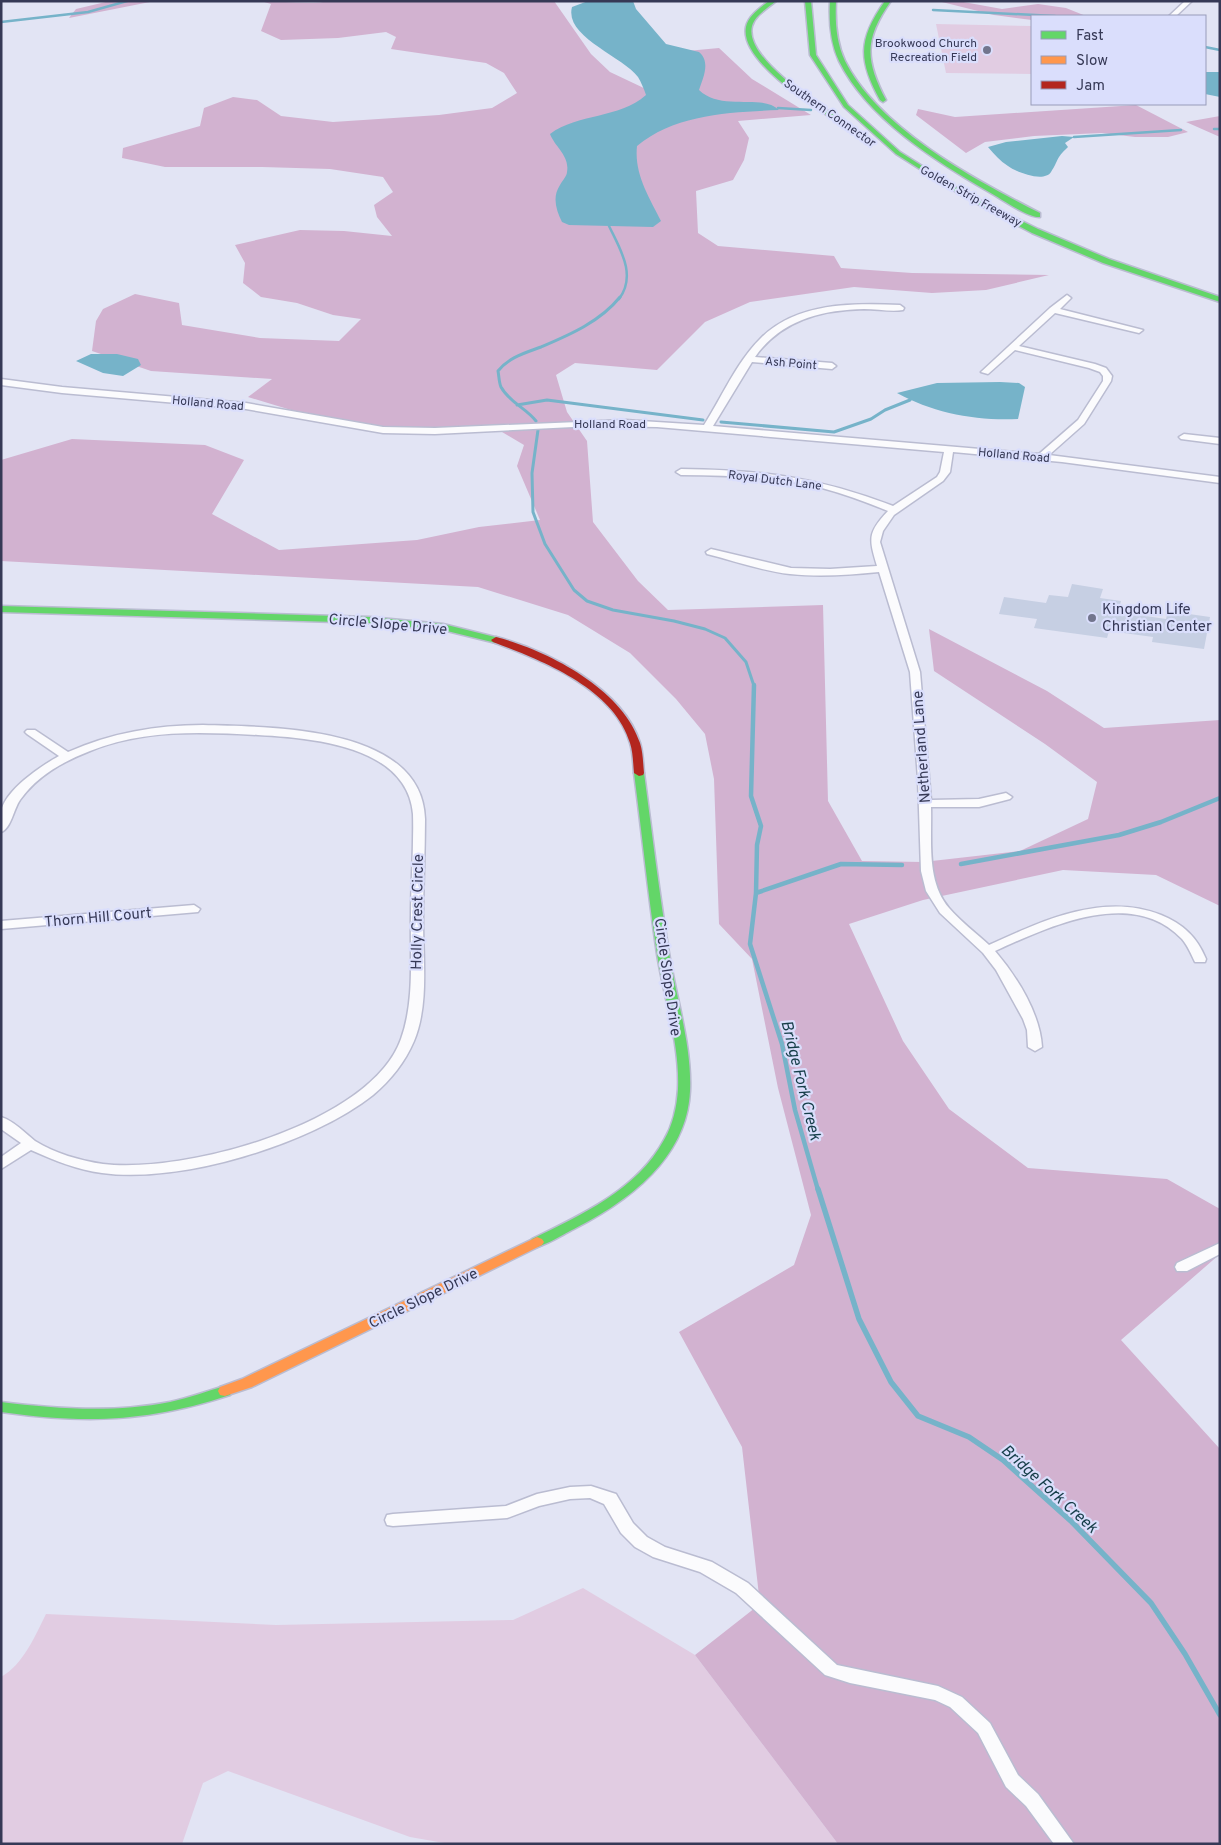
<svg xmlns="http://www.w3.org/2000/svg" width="1221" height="1845" font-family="Overpass,sans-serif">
	<rect width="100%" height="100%" fill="#e2e4f4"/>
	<path fill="#e1cce2" d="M936,24L1032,26V74L946,73Z
		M583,1588L695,1655L838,1844H450L410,1837L228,1771L203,1783L182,1844H1V1677C23,1665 35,1636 46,1614L276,1625L513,1620Z"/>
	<path fill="#d2b2d0" d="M110,1H155L69,18L76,9Z
		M261,1C285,1 308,5 331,1H554L591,54L610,72L648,90L676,52L719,48L752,79L811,115L738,121L749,138L744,160L733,180L696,191L698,233L718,246L834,256L841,268L912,273L1049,275L986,290L932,293L854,287L750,302L705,322L657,370L575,363L556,375L567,412L587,441L593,522L638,581L668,610L823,605L828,801L862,861L923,862L1020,851L1088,819L1097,782L1045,744L934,671L929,629L1047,691L1104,728L1220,720V906L1156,875L1063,870L923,900L849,924L903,1041L949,1109L1028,1168L1167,1179L1220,1209V1254L1121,1340L1220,1449V1844H838L695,1655L760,1604L742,1447L679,1332L794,1265L811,1215L778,1088L752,959L719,924L714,779L705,734L676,699L630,653L568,615L478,587L1,561V460L72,439L205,445L244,460L212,514L279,550L417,540L479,527L540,520L517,466L524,445L497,429L404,433L314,417L248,397L272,379L151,371L92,351L96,321L103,309L135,294L179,303L182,325L260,338L339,341L361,319L333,315L297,303L261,297L243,283L245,263L235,245L300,230L344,231L392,236L377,217L374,205L393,192L383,177L330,169L262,167H165L122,158L123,148L200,126L204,108L233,97L257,100L281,116L333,122L439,115L492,108L517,93L504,73L486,63L391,49L396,37L386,32L338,38L281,40L261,31L271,4Z
		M938,1H958L1002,9L1038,4L1066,8L1086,16H1032V20L994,15Z
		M1136,105L1188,132L1168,137H1135L1102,133L1034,136L985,142L966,153L916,115L918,109L955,117Z
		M1220,116V137L1186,122Z"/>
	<path fill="#76b3c9" d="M588,1H633L636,9L666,44L699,52C711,62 703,78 699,90C722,112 761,93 779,110C731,112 675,114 637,146C634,174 649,197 661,221L653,227L569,225L562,222C556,210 552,197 560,185C562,181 567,176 567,172C570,156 555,147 550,134C578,113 619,119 646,95C644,89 641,82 638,77C622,56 564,37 572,7Z
		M1205,72H1220V97L1205,94Z
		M1062,136L1074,137L1065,143L1068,147C1055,159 1059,160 1051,172C1044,183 1016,172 1008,166C1000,161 994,154 988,147L1006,142Z
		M91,354H117L138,359L141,365L123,376L103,373L76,361Z
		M1000,382L1019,383L1025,387L1018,419C976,421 933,413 897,393L937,383Z"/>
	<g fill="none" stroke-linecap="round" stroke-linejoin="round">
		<path stroke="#76b3c9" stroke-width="2.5" d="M933,10L1055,16
			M1,22L88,12L127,1
			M1205,47L1220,50
			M778,108L811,110
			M1214,129H1220
			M1074,137L1181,130
			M609,226C620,249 637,275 619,299"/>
		<path stroke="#76b3c9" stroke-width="3" d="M517,405L547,400L703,420
			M536,421C526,408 509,402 501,387C499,383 499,376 498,371C509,357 525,353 541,347C569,335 600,322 620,297
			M721,422L834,432L871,419L885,410L910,400
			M538,430L532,473L533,512L545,544L574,590L587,601L613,610L674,621L705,629L725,638L746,662L754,686"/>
		<path stroke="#76b3c9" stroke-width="4.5" d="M754,685L751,796L761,826L757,845L756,893L750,944L782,1044L795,1110L818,1190
			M961,864L1119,835L1161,822L1220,798
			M756,893L841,864L902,865"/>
		<path stroke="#76b3c9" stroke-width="5.5" d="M818,1189L859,1319L891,1382L918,1416L969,1437L1003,1460L1072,1522L1151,1603L1185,1654L1220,1715"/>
	</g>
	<path fill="#c6cfe3" d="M1072,584L1103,589L1100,598L1121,601L1118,612L1166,619L1168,611L1210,617L1204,649L1152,642L1153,637L1109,631L1107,638L1034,628L1037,619L999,614L1004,597L1046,603L1049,595L1068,597Z"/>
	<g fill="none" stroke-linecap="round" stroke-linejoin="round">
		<defs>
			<path id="street" d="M1185,1H1192L1176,16H1169Z
				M1067,295L1071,298L1060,309L1143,330L1139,333L1055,313L1019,346L1095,364L1106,368L1112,376L1111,381L1084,424L1049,455L1220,477V483L1062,462L953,452L950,472L943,481L894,515L883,531L880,542L920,672L931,800L979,799L1006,793L1012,797L1010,799L979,807H931C932,840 926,881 949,908C960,921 976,933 989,945C1042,921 1103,892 1161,915C1183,924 1197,937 1206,959L1205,962H1195C1191,954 1188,946 1182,939C1132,886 1048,927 995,951C1017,977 1040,1013 1042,1047L1035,1051L1028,1047L1027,1030L1023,1019L996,970L983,953L940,913L926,891L921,871L918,779L910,672L879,572C850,575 820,577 790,574C762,571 735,561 707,554L706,552L711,549L791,568L830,569L877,566C869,539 867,533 888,511C866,502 845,494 822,488C776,477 728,475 681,475L676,472L681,469C762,470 817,477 893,506L937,477L940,472L944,452L657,427L593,426L435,434L383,433L246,409L62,393L1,385V379L62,387L246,403L383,427L435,428L625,420L704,425C722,397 736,363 760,339C796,302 852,303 900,305L904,308L903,310C891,312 877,309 864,309C821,310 781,320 755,357L832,363L836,366L832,369L752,362L713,426L1039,454L1078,420L1103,381V376L1100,372L1089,368L1015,350L988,374L981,372L1050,308Z
				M1184,434L1220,438V444L1181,439L1179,437Z
				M203,725C270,727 422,725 425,819C425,853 423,887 423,921C423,960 429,1005 414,1041C405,1062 391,1080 373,1095C311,1144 181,1184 102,1173C77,1170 54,1160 31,1150L1,1169V1157L21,1143L1,1129V1117C14,1121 25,1133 35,1141C54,1153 81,1161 103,1164C184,1174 371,1124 401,1039C415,1000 410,955 411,915C411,881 414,847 413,814C407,745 311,738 258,735C202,732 144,729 90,751C62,762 37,776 20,800C14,808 11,829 1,832C1,825 0,818 1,812C5,790 41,766 59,756L27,734L25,732L27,730H35L68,752C111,733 156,725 203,725Z
				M194,905L200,909L198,912L1,929V921Z
				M1220,1243V1254L1187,1271H1177L1175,1267L1177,1263Z
				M591,1486L616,1494L633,1523L647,1537L665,1547L712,1562L748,1583L837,1665L938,1686L962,1697L990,1723L1018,1775L1038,1794L1074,1844H1054L1026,1806L1006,1787L978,1733L950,1707L935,1700L850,1683L825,1675L736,1593L700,1572L653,1557L635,1547L621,1533L604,1504L590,1498L570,1499L539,1506L507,1518L393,1526L387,1525L385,1520L387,1515L393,1514L506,1506L537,1494L570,1487Z"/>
			<path id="fast" d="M769,1H776C768,8 755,15 752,26C743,61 832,113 857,130V132H853C826,114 739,64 746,27C748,16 761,7 769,1Z
				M805,1H811L816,55L848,105L900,152L965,193L1038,229L1109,259L1220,297V302L1103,263L1032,233L961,195L896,154L844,107L810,55Z
				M830,1H836C835,21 836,42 845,61C878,128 975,180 1040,213V217C1028,218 1000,198 989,192C935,161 867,118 839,61C830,42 829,21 830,1Z
				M885,1H891C864,39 865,60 886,100L883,102L880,100C858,60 858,39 885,1Z
				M1,606L369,617L443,624L499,638L501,640L496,643L443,630L369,623L1,612Z
				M639,770L644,773C652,833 659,893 669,953C676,997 692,1046 690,1091C687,1158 629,1201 574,1229C562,1235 550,1243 537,1247L532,1245L530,1242L532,1239C581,1215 637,1190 664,1140C673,1125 677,1106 678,1089C680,1044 664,998 657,954C648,894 642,833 634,773Z
				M225,1386L230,1387L232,1391L230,1395C148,1422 86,1424 1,1412V1402C57,1409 114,1413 170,1402C189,1398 207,1391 225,1386Z"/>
			<path id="slow" d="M537,1237L542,1239L544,1242L542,1245L252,1387L225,1396L220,1395L218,1391L220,1387L242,1379Z"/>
			<path id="jam" d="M496,637C547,650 623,689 640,743C643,752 643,763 644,773L643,775L639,776L634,773C633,763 633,752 630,743C614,688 541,660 493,642L491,640Z"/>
		</defs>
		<use href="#street" stroke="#babcd1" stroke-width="3"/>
		<use href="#fast" stroke="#babcd1" stroke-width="3"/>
		<use href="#slow" stroke="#babcd1" stroke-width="3"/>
		<use href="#jam" stroke="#babcd1" stroke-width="3"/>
		<use href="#street" fill="#fbfbfd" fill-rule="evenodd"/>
		<use href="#fast" fill="#63d668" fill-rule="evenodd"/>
		<use href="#slow" fill="#ff974d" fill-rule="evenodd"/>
		<use href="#jam" fill="#b3261e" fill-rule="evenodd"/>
	</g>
	<g fill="#72758d" stroke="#dadefc" stroke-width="2">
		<circle cx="987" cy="50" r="5"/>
		<circle cx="1092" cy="618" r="5"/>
	</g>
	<g text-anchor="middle" stroke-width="4.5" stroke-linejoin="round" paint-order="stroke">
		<g font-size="12" fill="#363956" stroke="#dadefc" text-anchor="end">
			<text x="977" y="47">Brookwood Church<tspan x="977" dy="14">Recreation Field</tspan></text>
		</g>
		<g font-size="12" fill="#363956" stroke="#dadefc">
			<text transform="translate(830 113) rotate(35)" y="4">Southern Connector</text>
			<text transform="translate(971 196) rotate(29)" y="4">Golden Strip Freeway</text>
			<text transform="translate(791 363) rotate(5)" y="4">Ash Point</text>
			<text transform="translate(208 403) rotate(5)" y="4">Holland Road</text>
			<text x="610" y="428">Holland Road</text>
			<text transform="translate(1014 455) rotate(5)" y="4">Holland Road</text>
			<text transform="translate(775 480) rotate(7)" y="4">Royal Dutch Lane</text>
		</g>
		<g font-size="15" fill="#363956" stroke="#dadefc" text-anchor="start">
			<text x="1102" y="614">Kingdom Life<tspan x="1102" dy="17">Christian Center</tspan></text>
		</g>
		<g font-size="15" fill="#363956" stroke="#dadefc">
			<text transform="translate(388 624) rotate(5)" y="5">Circle Slope Drive</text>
			<text transform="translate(921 747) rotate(-94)" y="5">Netherland Lane</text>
			<text transform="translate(417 912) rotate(-89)" y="5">Holly Crest Circle</text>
			<text transform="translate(98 917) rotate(-5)" y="5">Thorn Hill Court</text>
			<text transform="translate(668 977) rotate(82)" y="5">Circle Slope Drive</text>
			<text transform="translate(423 1298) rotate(-26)" y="5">Circle Slope Drive</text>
		</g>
		<g font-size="16" font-style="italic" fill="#153d48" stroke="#dadefc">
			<text transform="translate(802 1080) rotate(76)" y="6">Bridge Fork Creek</text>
			<text transform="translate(1050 1488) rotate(42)" y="6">Bridge Fork Creek</text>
		</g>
	</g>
	<rect width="1221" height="1845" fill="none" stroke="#363956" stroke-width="5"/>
	<rect x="1031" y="15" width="175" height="90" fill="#dadefc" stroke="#989cba"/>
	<rect x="1041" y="31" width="25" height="8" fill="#63d668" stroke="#989cba"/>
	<text x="1076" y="40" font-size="15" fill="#363956">Fast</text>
	<rect x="1041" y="56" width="25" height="8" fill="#ff974d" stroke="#989cba"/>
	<text x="1076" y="65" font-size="15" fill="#363956">Slow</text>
	<rect x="1041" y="81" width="25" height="8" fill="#b3261e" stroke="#989cba"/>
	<text x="1076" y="90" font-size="15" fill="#363956">Jam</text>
</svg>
